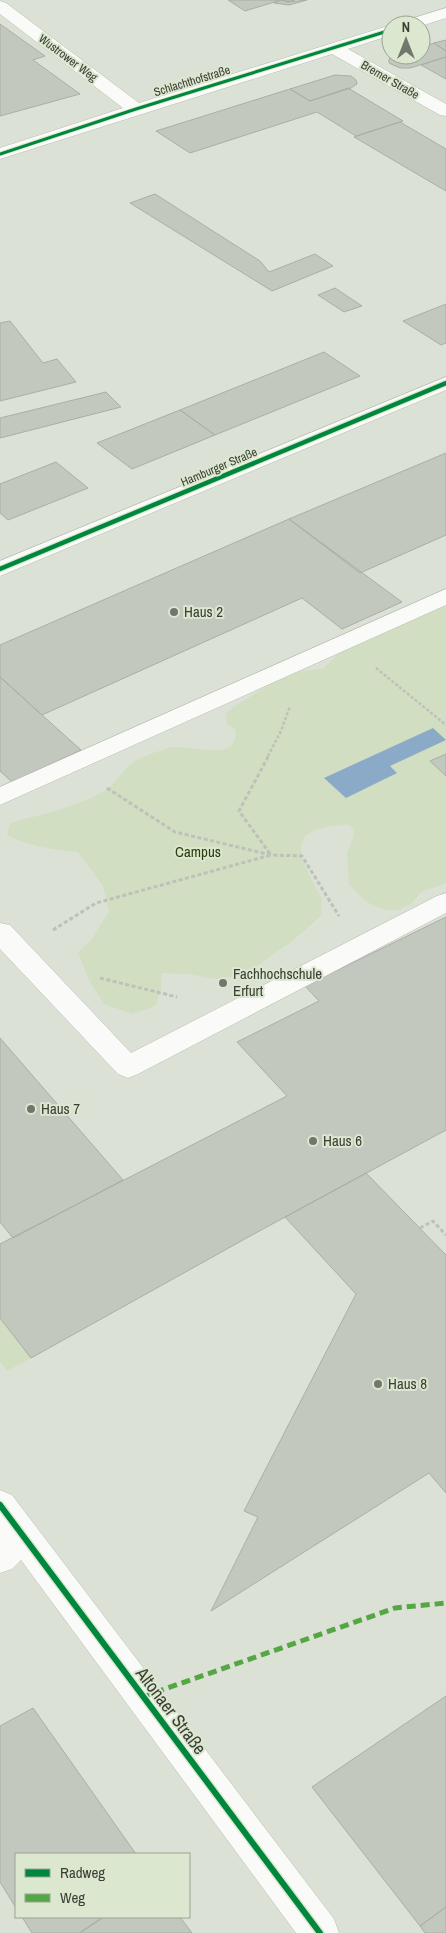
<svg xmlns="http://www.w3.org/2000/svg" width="446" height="1933" font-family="'Archivo Narrow',sans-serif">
	<rect width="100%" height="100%" fill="#dbe1d5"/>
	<path fill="#d1dec1" d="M446,606V883L421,892L411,904L399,910H387L374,906L363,899L349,884L347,853L353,838L354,830L349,825C281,827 298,855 322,899L321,915L312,924L290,943L276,952L245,975L215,979L188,974L162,973L161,989L155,1006L132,1014L104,1004L89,980L78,952L92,939L109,911L103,886L78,852C54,849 29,847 7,835L10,823C39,815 82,806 107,789C115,784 119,776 125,770C134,758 156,752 169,748C186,742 239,766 236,730L227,724L226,715L232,708L269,685L298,672L324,668L346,646Z
		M0,1318L31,1358L7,1371L0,1362Z"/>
	<path fill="#8aaac8" d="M433,728L446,740L390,766L397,773L346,798L324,778Z"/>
	<path fill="#c3c8be" stroke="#aaaea5" d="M228,0H295L288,2L281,0L245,11Z
		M281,0L288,2L307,0L289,5L274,3Z
		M0,24L45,56L33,60L80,94L0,116Z
		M446,40V51L434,43Z
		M434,43L446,51V57L410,68H400L389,63V59L396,55H421V47Z
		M446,57V79L421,65Z
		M335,75L351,76L356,80L357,84L351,88L310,101L290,89Z
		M348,88L403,121L356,136L317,112L190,153L156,131L290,89L310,101Z
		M400,122L446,149V191L354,137Z
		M155,194L260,261L269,272L315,254L333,266L272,291L130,203Z
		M335,288L362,306L344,312L318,295Z
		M446,304V343L441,345L403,321Z
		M10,321L43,363L57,359L76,382L0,401V323Z
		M324,352L360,376L215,435L180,410Z
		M106,392L121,407L0,438V418Z
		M180,410L215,435L132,469L97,443Z
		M446,453V535L360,573L289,519Z
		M56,462L88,488L8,520L0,513V484Z
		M289,519L402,602L342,629L302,598L42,715L0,677V645Z
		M0,677L42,715L81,750L12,782L0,771Z
		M446,754V776L430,761Z
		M446,917V1130L252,1235L31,1358L0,1318V1244L287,1096L237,1042L319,1001L305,986Z
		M0,1038L123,1180L13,1238L0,1222Z
		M366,1173L446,1255V1493L429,1473L211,1611L258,1517L244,1511L356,1294L285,1217Z
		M446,1696V1907L420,1926L312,1787Z
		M33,1708L136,1854H16V1908L0,1882V1726Z
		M446,1907V1933H425L420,1926Z
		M22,1917H103L79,1933H32Z
		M104,1917H180L192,1933H80Z"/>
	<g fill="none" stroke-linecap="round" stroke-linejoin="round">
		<defs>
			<path id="minor" d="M0,1L6,3L139,103L391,25V35L348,49L446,104V116L440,115L332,54L0,159V148L123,108L0,14Z
				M446,8V18L421,26L399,25L401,22Z
				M446,377V390L0,576V561Z
				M446,589V605L0,805V787Z
				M446,893V913L138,1074L128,1078L118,1074L0,949V923L10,925L131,1053L437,896Z
				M0,1490L12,1495L334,1919L339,1933H296L21,1560L12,1569L0,1573Z"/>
		</defs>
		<use href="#minor" stroke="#b8bdb3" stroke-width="1"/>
		<path stroke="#bec0bb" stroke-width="2.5" stroke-dasharray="3 2" stroke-linecap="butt" d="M376,668L446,725
			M268,756L281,731L290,706"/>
		<path stroke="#bec0bb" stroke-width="3" stroke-dasharray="4 2.5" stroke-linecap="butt" d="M107,788L175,832L271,855L302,856L339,916
			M53,930L96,903L271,855L239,811L269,755
			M100,978L177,997
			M420,1228L433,1221L446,1235"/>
		<use href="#minor" fill="#fafaf9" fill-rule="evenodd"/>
		<path stroke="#54a744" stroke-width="5" stroke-dasharray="9 5" stroke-linecap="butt" d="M142,1697L395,1608L446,1603"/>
		<defs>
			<path id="cycleway-far2" d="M0,154L136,109L391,30"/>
			<path id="cycleway-far1" d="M0,569L446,383"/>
			<path id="cycleway" d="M0,1505L320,1933"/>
		</defs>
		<use href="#cycleway-far2" stroke="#dce7cf" stroke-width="5"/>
		<use href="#cycleway-far1" stroke="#dce7cf" stroke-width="7"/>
		<use href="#cycleway" stroke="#dce7cf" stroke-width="9"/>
		<use href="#cycleway-far2" stroke="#00873e" stroke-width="3"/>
		<use href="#cycleway-far1" stroke="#00873e" stroke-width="4.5"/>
		<use href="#cycleway" stroke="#00873e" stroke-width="6"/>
	</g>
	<g fill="#72776d" stroke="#dce7cf" stroke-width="2">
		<circle cx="174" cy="612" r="5"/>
		<circle cx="223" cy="983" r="5"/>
		<circle cx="31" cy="1109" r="5"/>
		<circle cx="313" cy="1141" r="5"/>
		<circle cx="378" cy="1384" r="5"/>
	</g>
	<g text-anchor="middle" stroke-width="4" stroke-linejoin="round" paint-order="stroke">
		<g font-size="12" fill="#3a3e35" stroke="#dce7cf">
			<text transform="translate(68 58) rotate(37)" y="4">Wustrower Weg</text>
			<text transform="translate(390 80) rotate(30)" y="4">Bremer Straße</text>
			<text transform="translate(192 81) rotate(-17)" y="4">Schlachthofstraße</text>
			<text transform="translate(219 467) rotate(-23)" y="4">Hamburger Straße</text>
		</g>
		<g font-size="15" fill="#3a3e35" stroke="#dce7cf" text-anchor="start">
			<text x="184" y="617">Haus 2</text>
			<text x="233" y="979">Fachhochschule<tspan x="233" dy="17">Erfurt</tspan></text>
			<text x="41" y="1114">Haus 7</text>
			<text x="323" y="1146">Haus 6</text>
			<text x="388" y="1389">Haus 8</text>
		</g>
		<g font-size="15" fill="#2b3c0f" stroke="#dce7cf">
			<text x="198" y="857">Campus</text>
		</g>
		<g font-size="18" fill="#3a3e35" stroke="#dce7cf">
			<text transform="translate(171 1711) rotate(53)" y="6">Altonaer Straße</text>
		</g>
	</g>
	<rect x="15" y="1853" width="175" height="65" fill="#dce7cf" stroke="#9ba391"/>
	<rect x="25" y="1869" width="25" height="8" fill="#00873e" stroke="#9ba391"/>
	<text x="60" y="1878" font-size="15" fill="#3a3e35">Radweg</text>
	<rect x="25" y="1894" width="25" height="8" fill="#54a744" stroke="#9ba391"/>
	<text x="60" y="1903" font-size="15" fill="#3a3e35">Weg</text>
	<g transform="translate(406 40)"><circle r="24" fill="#dce7cf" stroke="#9ba391"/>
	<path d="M0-4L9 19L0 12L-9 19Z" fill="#72776d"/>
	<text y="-8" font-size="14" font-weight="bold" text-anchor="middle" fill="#3a3e35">N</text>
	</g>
</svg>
